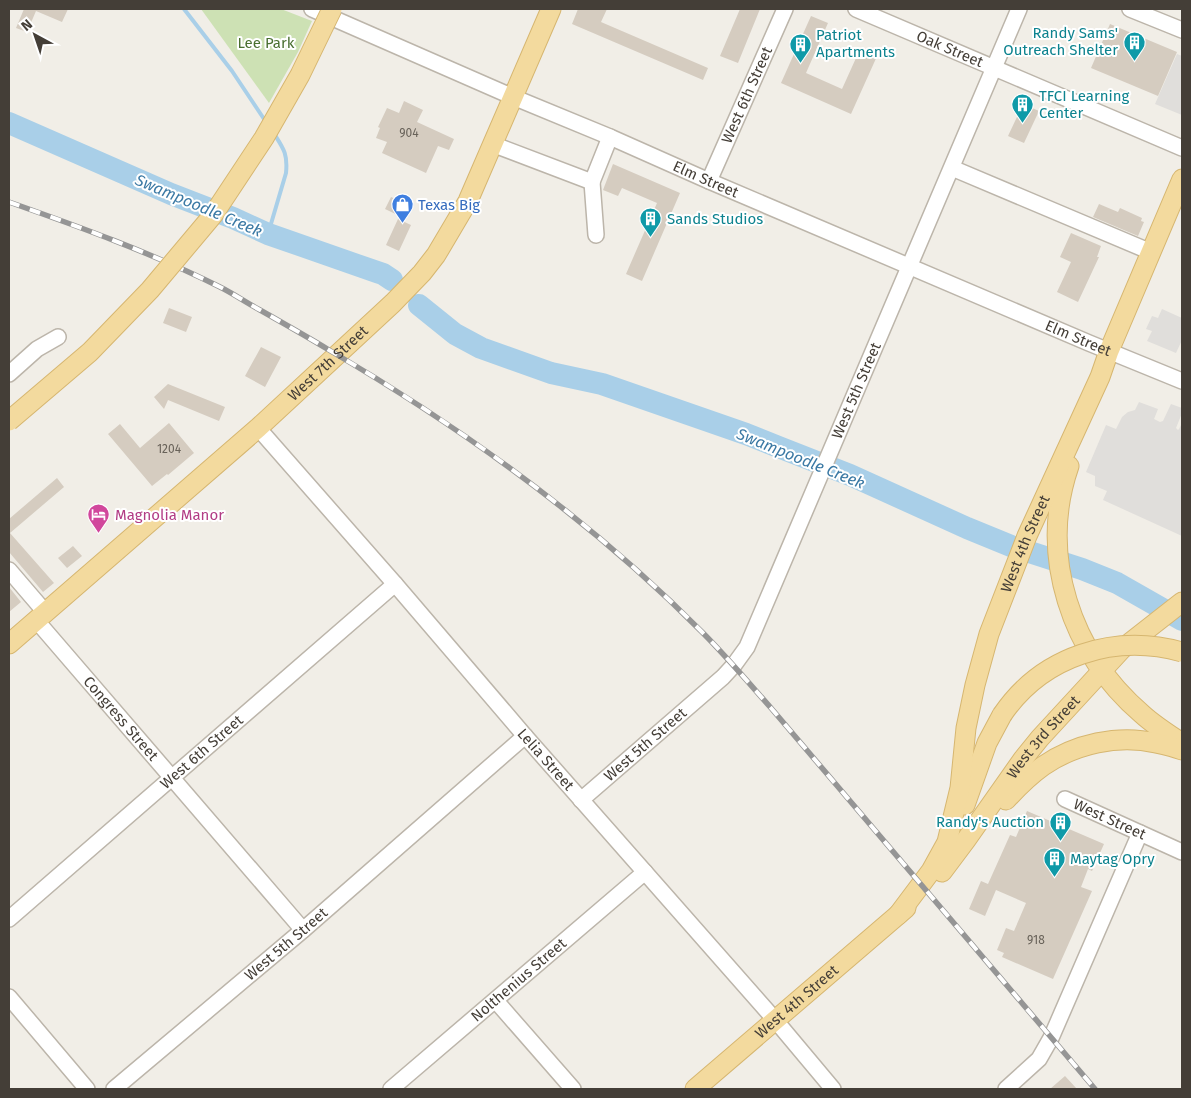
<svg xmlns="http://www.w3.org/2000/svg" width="1191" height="1098" font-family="'Fira Sans',sans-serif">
	<rect width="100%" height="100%" fill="#f1eee7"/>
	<path fill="#cde1b4" d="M201,9H281L312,21L298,52L269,103Z"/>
	<path fill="#e0dedb" d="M1177,54L1182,56V115L1155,104Z
		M1162,309L1182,318V340L1176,353L1147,341L1152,331L1146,329L1152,316L1158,318Z
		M1139,402L1158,409L1154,419L1160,422L1163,421L1171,404L1182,408V413L1176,428L1178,430L1179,429L1182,423V536L1103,500L1107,491L1095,486V476L1086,472L1106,425L1116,429L1122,417L1128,412L1135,410Z"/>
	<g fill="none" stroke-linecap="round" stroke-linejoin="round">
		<path stroke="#a9cfe8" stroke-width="4" d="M184,9L232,71L266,122
			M268,234L286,173C288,153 283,148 273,132"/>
		<path stroke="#a9cfe8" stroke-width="22" d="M9,123L171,194L233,218L268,234L377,272L383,274L392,280
			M419,305L455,334L481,348L551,373L602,384L746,434L781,448L850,475L967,528L1011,546L1082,569L1117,583L1182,620"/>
	</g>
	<path fill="#d5ccc0" d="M24,9H68L62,22L36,11L27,32L16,28Z
		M578,9H607L601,22L708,68L703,80L572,24Z
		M740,9H760L738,63L720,56Z
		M811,16L828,23L806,73L842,89L861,47L878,54L851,114L781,83Z
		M1110,24L1177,52L1158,96L1091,68Z
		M404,101L423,110L417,122L454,139L449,150L438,146L426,173L382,153L387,142L376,138L380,128L378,127L387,108L399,113Z
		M1023,104L1039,111L1024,143L1008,136Z
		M613,164L680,193L642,281L626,274L657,203L622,188L618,196L603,190Z
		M391,197L412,206L406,219L385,209Z
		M1099,204L1118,212L1120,208L1142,218L1141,221L1144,222L1138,236L1093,217Z
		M398,219L411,225L399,251L386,245Z
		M1071,233L1101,246L1097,257H1099L1078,302L1057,292L1071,262L1060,257Z
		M169,308L192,317L186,332L163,323Z
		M261,347L281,357L265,387L245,376Z
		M168,384L225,407L219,421L168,400L164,409L154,397Z
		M169,423L194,453L168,475L167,474L152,486L108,434L120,424L140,448Z
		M57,478L64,487L10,533L54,583L43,592L9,552V519Z
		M73,546L82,556L67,568L58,558Z
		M9,587L21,602L9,612Z
		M1027,811L1104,844L1092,871L1088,869L1081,887L1092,891L1053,979L1002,957L1004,953L997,950L1006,928L1014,931L1026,903L996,890L985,916L969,909L981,881L988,884L1010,835L1016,837Z
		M1065,1076L1077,1089H1050Z"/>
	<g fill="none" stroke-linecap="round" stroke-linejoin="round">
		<defs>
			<g id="minor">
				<path id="s1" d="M312,9L513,97L610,137L709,181L1089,343L1182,381"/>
				<path id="s2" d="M856,9L1182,148"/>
				<path d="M1130,9L1182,30"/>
				<path d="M492,144L592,182L610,137"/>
				<path d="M952,168L1151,252"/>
				<path id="s3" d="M709,181L785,9"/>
				<path d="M592,182L596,235"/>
				<path d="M9,374L37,349L58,337"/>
				<path id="s4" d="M258,428L395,584L525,736L776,1021L833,1089"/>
				<path d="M9,570L45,612"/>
				<path id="s5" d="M36,620L303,930"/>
				<path id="s6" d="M1065,799L1182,852"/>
				<path id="s7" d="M581,800L723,677L734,665L747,647L1019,9"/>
				<path id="s8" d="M9,919L395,584"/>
				<path d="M9,997L87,1089"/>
				<path d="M496,1001L573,1089"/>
				<path id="s9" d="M114,1089L303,930L525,736"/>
				<path id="s10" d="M391,1089L645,872"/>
				<path d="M1006,1089L1039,1059L1051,1038L1140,833"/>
			</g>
			<g id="major">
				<path d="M1069,466C1038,556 1071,653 1142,714C1154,725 1168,734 1182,743"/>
				<path id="s11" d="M9,644L258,428L393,303L422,273L436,255L468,201L551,9"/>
				<path d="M1006,800C1017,788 1029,776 1043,766C1075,744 1118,734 1156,743C1165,745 1174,747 1182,750"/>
				<path d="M965,805L987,743L1002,715"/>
				<path id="s12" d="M942,872L966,840L1023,759L1040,738L1122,649L1182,602"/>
				<path id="s13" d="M898,915L931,871L947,842L960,788L966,728L975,685L989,634L1027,536L1100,377L1109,351L1182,179"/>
				<path id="s14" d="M695,1089L906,908"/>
			</g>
		</defs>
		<use href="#minor" stroke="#bcb5aa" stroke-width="18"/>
		<use href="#major" stroke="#d6b670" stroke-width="21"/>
		<use href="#minor" stroke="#fff" stroke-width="15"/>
		<use href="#major" stroke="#f3da9e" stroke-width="19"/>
		<defs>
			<path id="rail" d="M9,202C80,227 152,253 220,287C234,294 247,303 260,310C283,323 306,336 329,350C464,429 592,521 702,632C726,656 748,682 771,708L1095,1089"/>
		</defs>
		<use href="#rail" stroke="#959595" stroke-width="5.5"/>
		<use href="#rail" stroke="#fff" stroke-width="4" stroke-dasharray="11" stroke-linecap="butt"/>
		<defs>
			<path id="major-bridge" d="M9,421L90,352L150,290L213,215L264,138L300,75L332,9
				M1002,715C1042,656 1114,633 1182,652"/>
		</defs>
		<use href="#major-bridge" stroke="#d6b670" stroke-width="21" stroke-linecap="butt"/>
		<use href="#major-bridge" stroke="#f3da9e" stroke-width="19"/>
	</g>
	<defs>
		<symbol id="building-pin" viewBox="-11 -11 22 30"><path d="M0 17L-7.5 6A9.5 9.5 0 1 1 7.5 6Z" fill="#0f9aa8" stroke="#fff"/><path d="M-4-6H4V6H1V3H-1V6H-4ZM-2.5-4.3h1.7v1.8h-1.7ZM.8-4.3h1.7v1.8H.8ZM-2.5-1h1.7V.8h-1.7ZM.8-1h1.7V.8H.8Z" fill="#fff"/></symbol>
		<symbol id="shop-pin" viewBox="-11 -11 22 30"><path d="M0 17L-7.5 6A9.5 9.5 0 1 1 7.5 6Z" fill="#3f7fe0" stroke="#fff"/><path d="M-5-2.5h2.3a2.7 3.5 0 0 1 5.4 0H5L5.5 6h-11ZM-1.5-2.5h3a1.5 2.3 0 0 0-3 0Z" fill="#fff"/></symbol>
		<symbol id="hotel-pin" viewBox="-11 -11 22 30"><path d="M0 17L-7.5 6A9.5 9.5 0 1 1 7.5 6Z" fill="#d1479c" stroke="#fff"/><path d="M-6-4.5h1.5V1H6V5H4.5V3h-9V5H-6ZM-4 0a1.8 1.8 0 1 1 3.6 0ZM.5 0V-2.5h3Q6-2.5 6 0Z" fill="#fff"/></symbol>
	</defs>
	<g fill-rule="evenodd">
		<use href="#building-pin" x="1122" y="30" width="25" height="34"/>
		<use href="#building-pin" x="788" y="32" width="25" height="34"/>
		<use href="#building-pin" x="1010" y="92" width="25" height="34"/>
		<use href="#shop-pin" x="390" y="192" width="25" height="34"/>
		<use href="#building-pin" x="638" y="206" width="25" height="34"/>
		<use href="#hotel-pin" x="86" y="502" width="25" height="34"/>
		<use href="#building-pin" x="1048" y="810" width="25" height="34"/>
		<use href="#building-pin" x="1042" y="846" width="25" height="34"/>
	</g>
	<g text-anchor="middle" stroke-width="4" stroke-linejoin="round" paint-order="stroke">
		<g font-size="12" fill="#686259">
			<text x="409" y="137">904</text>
			<text x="169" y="453">1204</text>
			<text x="1036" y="944">918</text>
		</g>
		<g font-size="15" fill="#0d838f" stroke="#fff" text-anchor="start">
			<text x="1118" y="38" text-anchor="end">Randy Sams'<tspan x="1118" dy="17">Outreach Shelter</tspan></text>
			<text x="816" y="40">Patriot<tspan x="816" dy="17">Apartments</tspan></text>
			<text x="1039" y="101">TFCI Learning<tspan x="1039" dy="17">Center</tspan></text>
			<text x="667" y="224">Sands Studios</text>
			<text x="1044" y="827" text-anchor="end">Randy's Auction</text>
			<text x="1070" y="864">Maytag Opry</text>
		</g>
		<g font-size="15" fill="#496f30" stroke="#fff">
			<text x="266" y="48">Lee Park</text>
		</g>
		<g font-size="15" fill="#443e37" stroke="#fff">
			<text dy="5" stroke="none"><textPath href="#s2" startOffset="102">Oak Street</textPath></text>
			<text dy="5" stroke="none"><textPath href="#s3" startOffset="94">West 6th Street</textPath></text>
			<text dy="5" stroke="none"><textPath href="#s1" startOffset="429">Elm Street</textPath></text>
			<text dy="5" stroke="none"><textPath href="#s1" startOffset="834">Elm Street</textPath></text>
			<text dy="5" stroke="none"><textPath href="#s11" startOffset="425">West 7th Street</textPath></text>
			<text dy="5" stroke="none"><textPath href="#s7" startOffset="505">West 5th Street</textPath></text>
			<text dy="5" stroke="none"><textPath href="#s13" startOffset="398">West 4th Street</textPath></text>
			<text dy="5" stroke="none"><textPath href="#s5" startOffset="130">Congress Street</textPath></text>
			<text dy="5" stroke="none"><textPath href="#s12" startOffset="169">West 3rd Street</textPath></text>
			<text dy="5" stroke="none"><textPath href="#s7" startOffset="85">West 5th Street</textPath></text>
			<text dy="5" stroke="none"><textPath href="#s8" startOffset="255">West 6th Street</textPath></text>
			<text dy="5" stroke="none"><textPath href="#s4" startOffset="439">Lelia Street</textPath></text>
			<text dy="5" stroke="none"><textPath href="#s6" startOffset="49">West Street</textPath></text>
			<text dy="5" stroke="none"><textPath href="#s9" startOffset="225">West 5th Street</textPath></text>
			<text dy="5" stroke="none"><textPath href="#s10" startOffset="168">Nolthenius Street</textPath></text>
			<text dy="5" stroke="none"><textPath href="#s14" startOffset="134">West 4th Street</textPath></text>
		</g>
		<g font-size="15" fill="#366cbe" stroke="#fff" text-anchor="start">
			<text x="418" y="210">Texas Big</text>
		</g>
		<g font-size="15" fill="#b23c85" stroke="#fff" text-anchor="start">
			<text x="115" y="520">Magnolia Manor</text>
		</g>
		<g font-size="16" font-style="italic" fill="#3b79a4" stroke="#fff">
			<text transform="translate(199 205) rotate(23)" y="6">Swampoodle Creek</text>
			<text transform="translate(801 458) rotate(22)" y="6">Swampoodle Creek</text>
		</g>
	</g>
	<rect width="1191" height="1098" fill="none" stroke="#443e37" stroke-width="20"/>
	<g transform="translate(35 35) rotate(320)" stroke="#ffffff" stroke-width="4" paint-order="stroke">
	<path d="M0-4L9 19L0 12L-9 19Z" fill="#443e37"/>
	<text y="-8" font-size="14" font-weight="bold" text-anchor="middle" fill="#443e37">N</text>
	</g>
</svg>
